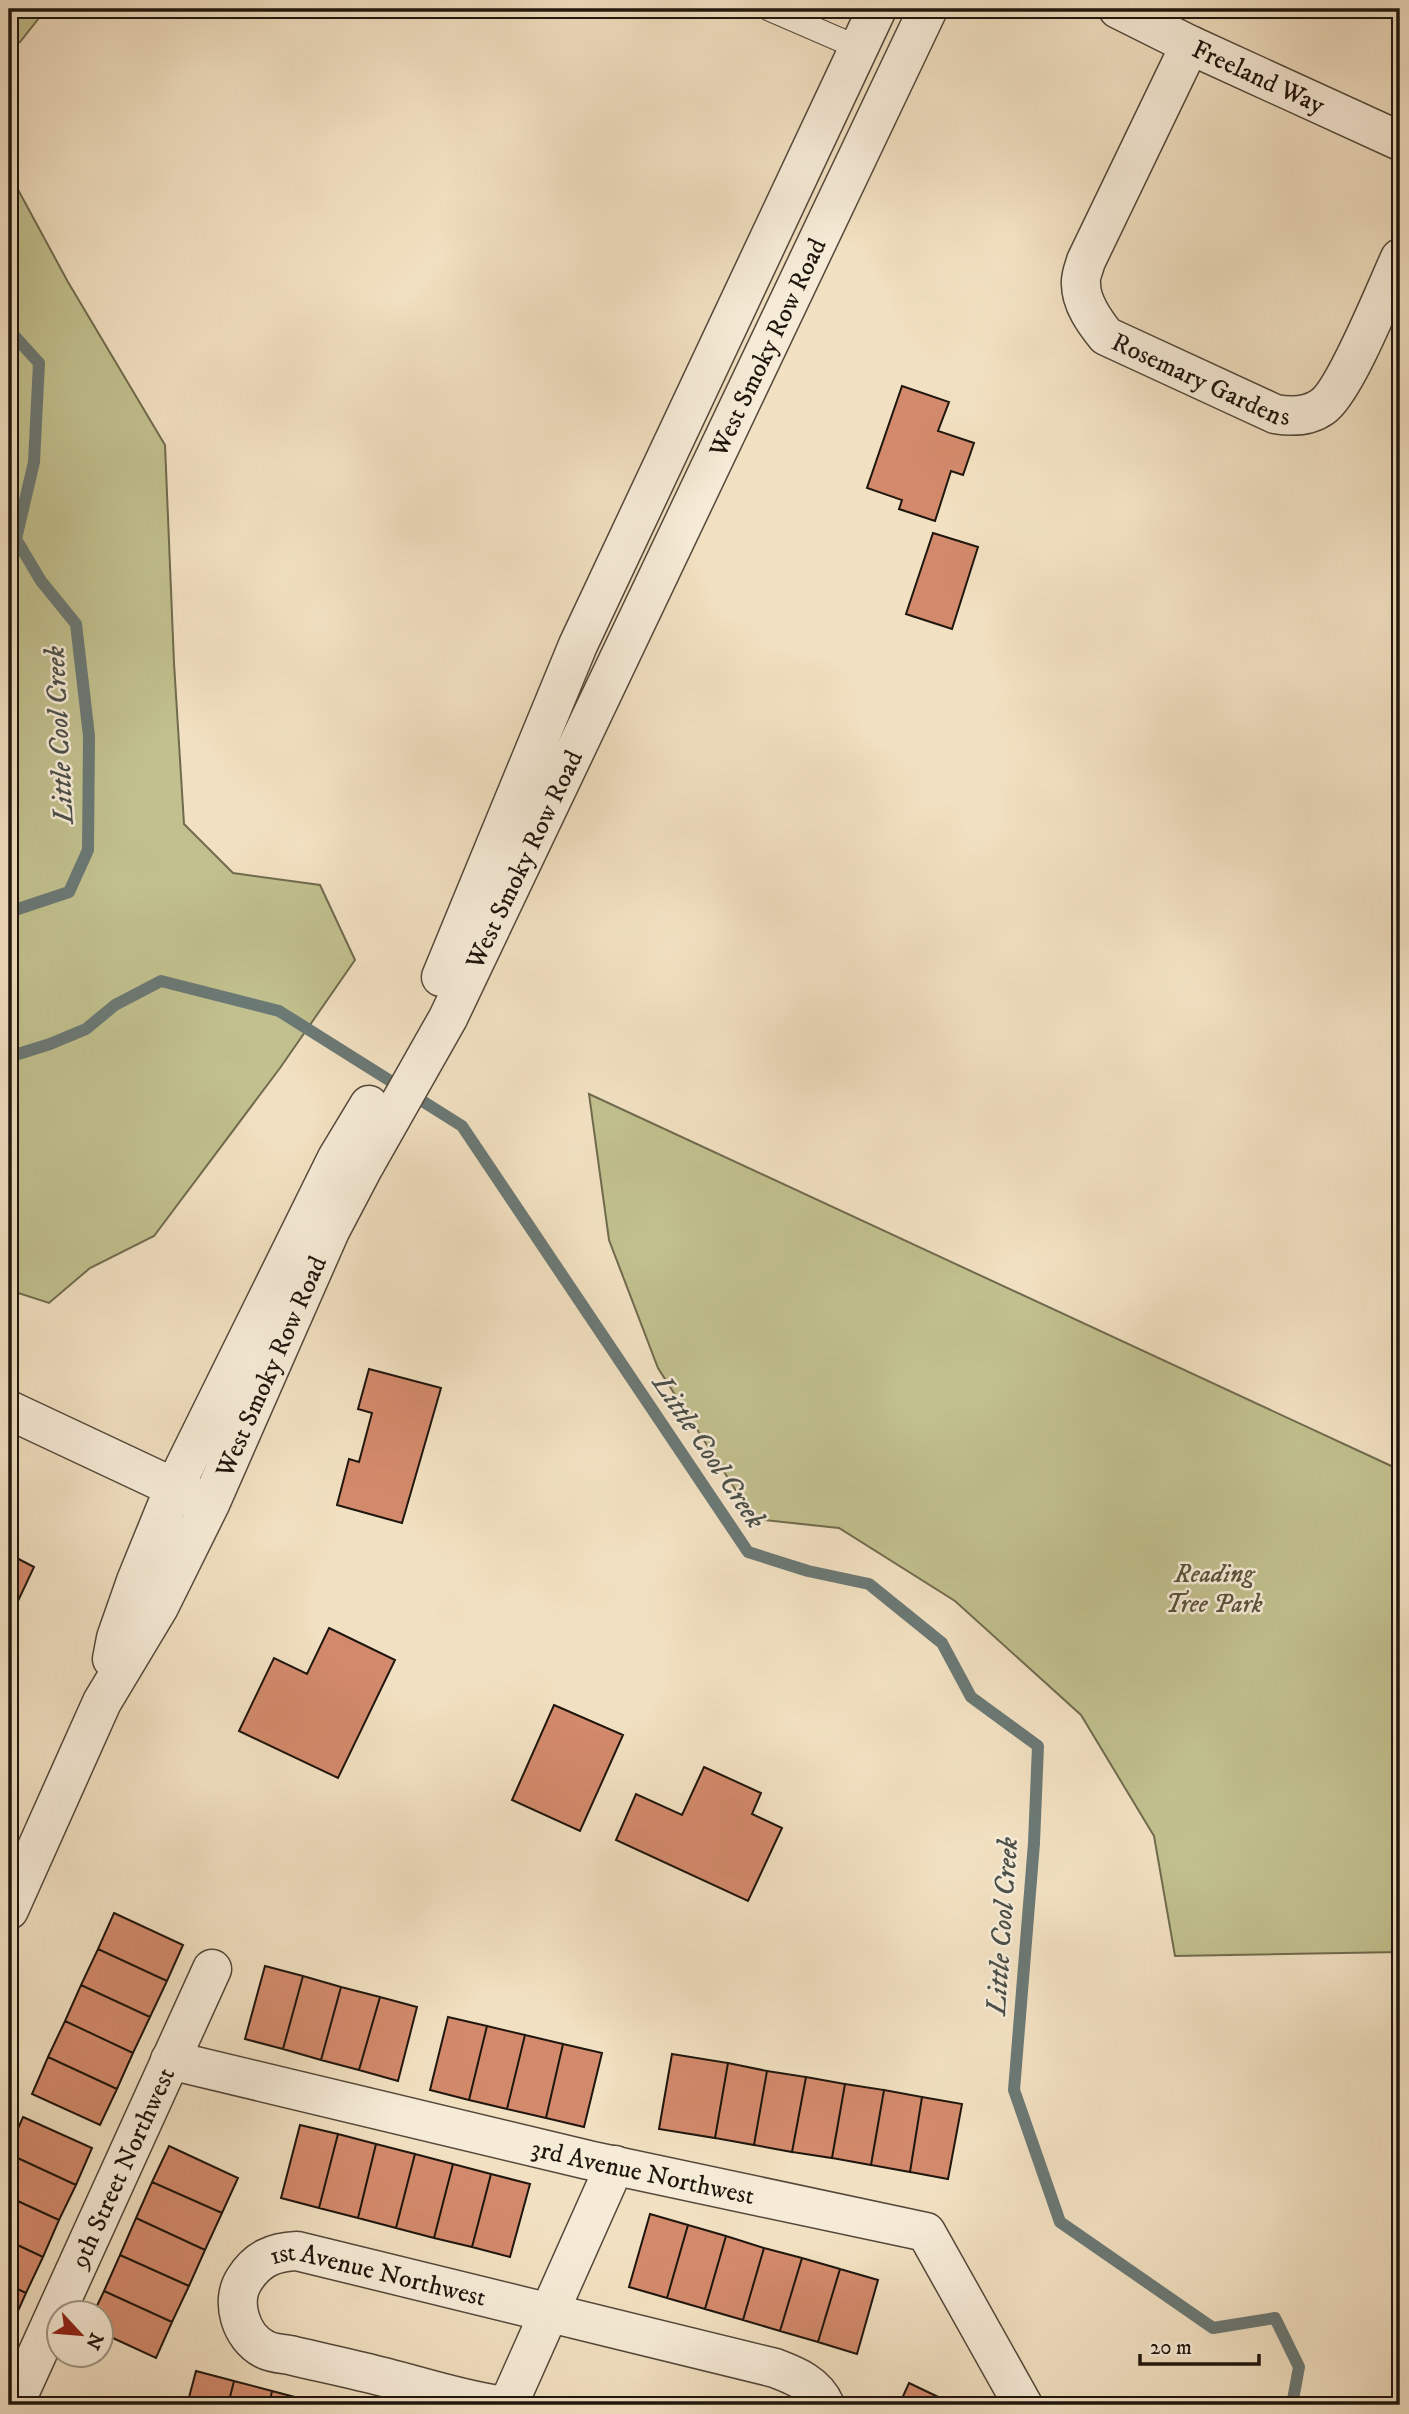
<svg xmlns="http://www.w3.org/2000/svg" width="1409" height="2414" font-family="'IM FELL DW Pica',serif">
	<rect width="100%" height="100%" fill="#f1e0c1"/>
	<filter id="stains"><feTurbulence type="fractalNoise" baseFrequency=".00286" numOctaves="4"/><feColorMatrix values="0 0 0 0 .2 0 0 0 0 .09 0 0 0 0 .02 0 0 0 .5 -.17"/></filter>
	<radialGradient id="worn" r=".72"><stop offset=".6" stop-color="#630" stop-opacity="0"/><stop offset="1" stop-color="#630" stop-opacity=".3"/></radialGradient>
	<path fill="#c1c08e" stroke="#706b4e" stroke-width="2" d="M9,9H46L20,42L9,49Z
		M9,173L68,282L165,445L174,663L184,824L233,873L320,885L355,960L280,1068L154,1236L90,1268L49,1303L9,1290Z
		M589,1094L1400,1470V1952L1175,1956L1154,1836L1081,1715L955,1601L839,1528L754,1519L658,1368L609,1240Z"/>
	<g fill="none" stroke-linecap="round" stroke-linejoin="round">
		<path stroke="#6b7975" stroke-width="12" d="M9,330L39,363L34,462L16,539L41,581L76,624L89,736L88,850L69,892L12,911L9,915
			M9,1049L15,1055L50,1044L86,1029L115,1005L161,981L279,1011L462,1126L748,1552L808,1571L869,1584L942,1643L971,1697L1038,1746L1034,1843L1014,2090L1060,2222L1213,2328L1275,2318L1299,2367L1292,2405"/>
	</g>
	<path fill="#d38a6c" stroke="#1f160d" stroke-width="2" d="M902,386L949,402L938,431L974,443L963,475L951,471L935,521L899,509L902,500L867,488Z
		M933,533L978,547L952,629L906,614Z
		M369,1369L441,1388L402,1523L337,1505L349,1459L359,1462L372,1413L358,1409Z
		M9,1554L34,1567L9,1620Z
		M329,1628L395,1660L338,1778L239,1731L274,1658L307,1674Z
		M554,1705L623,1735L580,1831L512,1800Z
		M704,1767L761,1793L752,1814L782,1828L748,1901L616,1840L636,1794L682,1815Z
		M114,1913L183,1945L167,1981L98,1949Z
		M98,1949L167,1981L150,2017L81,1985Z
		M265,1966L303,1976L283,2049L245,2039Z
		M303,1976L341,1987L321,2060L283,2049Z
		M81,1985L150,2017L133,2053L65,2021Z
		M341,1987L380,1997L359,2070L321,2060Z
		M380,1997L417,2007L398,2081L359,2070Z
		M448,2017L487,2026L469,2100L430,2090Z
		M65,2021L133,2053L117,2089L48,2057Z
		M487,2026L525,2035L507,2109L469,2100Z
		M525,2035L563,2044L546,2118L507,2109Z
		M563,2044L602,2053L584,2127L546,2118Z
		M672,2054L728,2063L715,2138L659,2129Z
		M48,2057L117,2089L100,2125L32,2094Z
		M728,2063L767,2071L754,2145L715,2138Z
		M767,2071L806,2077L792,2152L754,2145Z
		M806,2077L845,2084L832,2158L792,2152Z
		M845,2084L884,2090L871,2165L832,2158Z
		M884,2090L922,2097L910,2172L871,2165Z
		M922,2097L962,2104L948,2179L910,2172Z
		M23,2117L92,2148L76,2185L9,2154V2149Z
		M300,2125L338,2134L319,2208L281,2198Z
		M338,2134L376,2144L358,2218L319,2208Z
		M376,2144L415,2154L396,2228L358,2218Z
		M169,2146L238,2178L222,2213L152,2182Z
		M9,2154L76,2185L59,2220L9,2197Z
		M415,2154L453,2164L434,2238L396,2228Z
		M453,2164L491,2174L472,2247L434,2238Z
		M491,2174L530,2184L510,2257L472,2247Z
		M152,2182L222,2213L205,2250L136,2218Z
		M9,2197L59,2220L43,2257L9,2241Z
		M650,2214L688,2225L667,2298L629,2287Z
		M136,2218L205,2250L189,2286L120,2255Z
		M688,2225L726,2236L705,2309L667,2298Z
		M726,2236L764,2248L743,2320L705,2309Z
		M9,2241L43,2257L26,2293L9,2285Z
		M764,2248L802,2258L780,2331L743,2320Z
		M120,2255L189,2286L172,2322L104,2291Z
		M802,2258L840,2269L818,2342L780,2331Z
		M840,2269L878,2280L857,2354L818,2342Z
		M9,2285L26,2293L10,2329L9,2328Z
		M104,2291L172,2322L156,2358L102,2333V2312H94Z
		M196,2371L234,2381L228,2405H187Z
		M234,2381L272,2391L269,2405H228Z
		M909,2383L955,2405H899Z
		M272,2391L310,2401L309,2405H269Z"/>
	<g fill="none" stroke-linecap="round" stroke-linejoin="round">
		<defs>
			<path id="service" d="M769,9L859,48"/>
			<g id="minor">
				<path id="s1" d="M1118,9L1190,45L1400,141"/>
				<path id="s2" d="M1190,45L1086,261C1084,268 1080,277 1081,284C1081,303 1094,321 1106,336L1275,414C1292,417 1308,417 1322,407C1345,392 1386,288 1400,258"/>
				<path d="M9,1410L205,1502"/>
				<path id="s3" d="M170,2060L588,2160L926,2232L1023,2405"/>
				<path id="s4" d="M14,2405L212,1969"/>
				<path id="s5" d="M498,2405C452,2398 408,2382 363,2372C339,2366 314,2361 290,2355C282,2354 271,2353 264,2349C241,2337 230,2302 244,2280C257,2259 273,2252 297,2251L775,2368C796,2376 816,2384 825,2405"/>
				<path d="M508,2405L615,2165"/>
			</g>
			<g id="tertiary">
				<path d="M441,977L578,645L877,9"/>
				<path d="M112,1659L116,1638L136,1581L174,1488L337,1158L369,1105"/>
				<path id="s6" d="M9,1910L102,1702L159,1607L210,1504L330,1231L362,1170L448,1018L928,9"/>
			</g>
		</defs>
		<use href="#service" stroke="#54483a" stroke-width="25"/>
		<use href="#minor" stroke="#54483a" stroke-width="41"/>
		<use href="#tertiary" stroke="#54483a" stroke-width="41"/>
		<use href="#service" stroke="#f6ebd7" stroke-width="23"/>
		<use href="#minor" stroke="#f6ebd7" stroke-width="38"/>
		<use href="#tertiary" stroke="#f6ebd7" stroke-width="38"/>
	</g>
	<g text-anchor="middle" stroke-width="5" stroke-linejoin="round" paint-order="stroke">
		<g font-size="26" fill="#1f160d" stroke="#f6ebd7">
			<text dy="9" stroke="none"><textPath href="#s1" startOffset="156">Freeland Way</textPath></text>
			<text dy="9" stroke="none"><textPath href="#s6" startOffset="1738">West Smoky Row Road</textPath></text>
			<text dy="9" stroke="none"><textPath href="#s2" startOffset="427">Rosemary Gardens</textPath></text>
			<text dy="9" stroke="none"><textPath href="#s6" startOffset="1171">West Smoky Row Road</textPath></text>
			<text dy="9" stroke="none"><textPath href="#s6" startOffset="604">West Smoky Row Road</textPath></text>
			<text dy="9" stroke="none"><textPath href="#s4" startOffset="261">9th Street Northwest</textPath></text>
			<text dy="9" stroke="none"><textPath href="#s3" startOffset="486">3rd Avenue Northwest</textPath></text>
			<text dy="9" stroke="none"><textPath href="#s5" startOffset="467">1st Avenue Northwest</textPath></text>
		</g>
		<g font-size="26" font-style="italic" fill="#58523a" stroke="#f6ebd7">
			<text x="1214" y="1582">Reading<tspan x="1214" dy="30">Tree Park</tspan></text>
		</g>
		<g font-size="28" font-style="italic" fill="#4b504a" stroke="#f6ebd7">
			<text transform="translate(58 735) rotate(-93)" y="10">Little Cool Creek</text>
			<text transform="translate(710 1451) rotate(56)" y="10">Little Cool Creek</text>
			<text transform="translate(1001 1926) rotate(-86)" y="10">Little Cool Creek</text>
		</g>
	</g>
	<rect width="1409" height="2414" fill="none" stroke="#f1e0c1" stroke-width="35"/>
	<rect x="10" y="10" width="1388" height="2393" fill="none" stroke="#1f160d" stroke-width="3.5"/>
	<rect x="18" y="18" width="1374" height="2379" fill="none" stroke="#1f160d" stroke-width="2"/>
	<g transform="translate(80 2334) rotate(116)"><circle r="33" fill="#f6ebd7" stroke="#a09686" stroke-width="2"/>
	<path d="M0-5L12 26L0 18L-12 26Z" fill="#8f2418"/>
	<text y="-10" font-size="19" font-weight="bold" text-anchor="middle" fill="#1f160d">N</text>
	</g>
	<path d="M1140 2354v10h119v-10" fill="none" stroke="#1f160d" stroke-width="3.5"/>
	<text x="1150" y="2354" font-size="21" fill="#1f160d" stroke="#f6ebd7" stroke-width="5" paint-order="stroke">20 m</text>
	<rect width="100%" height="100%" filter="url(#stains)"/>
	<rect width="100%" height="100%" fill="url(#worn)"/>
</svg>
